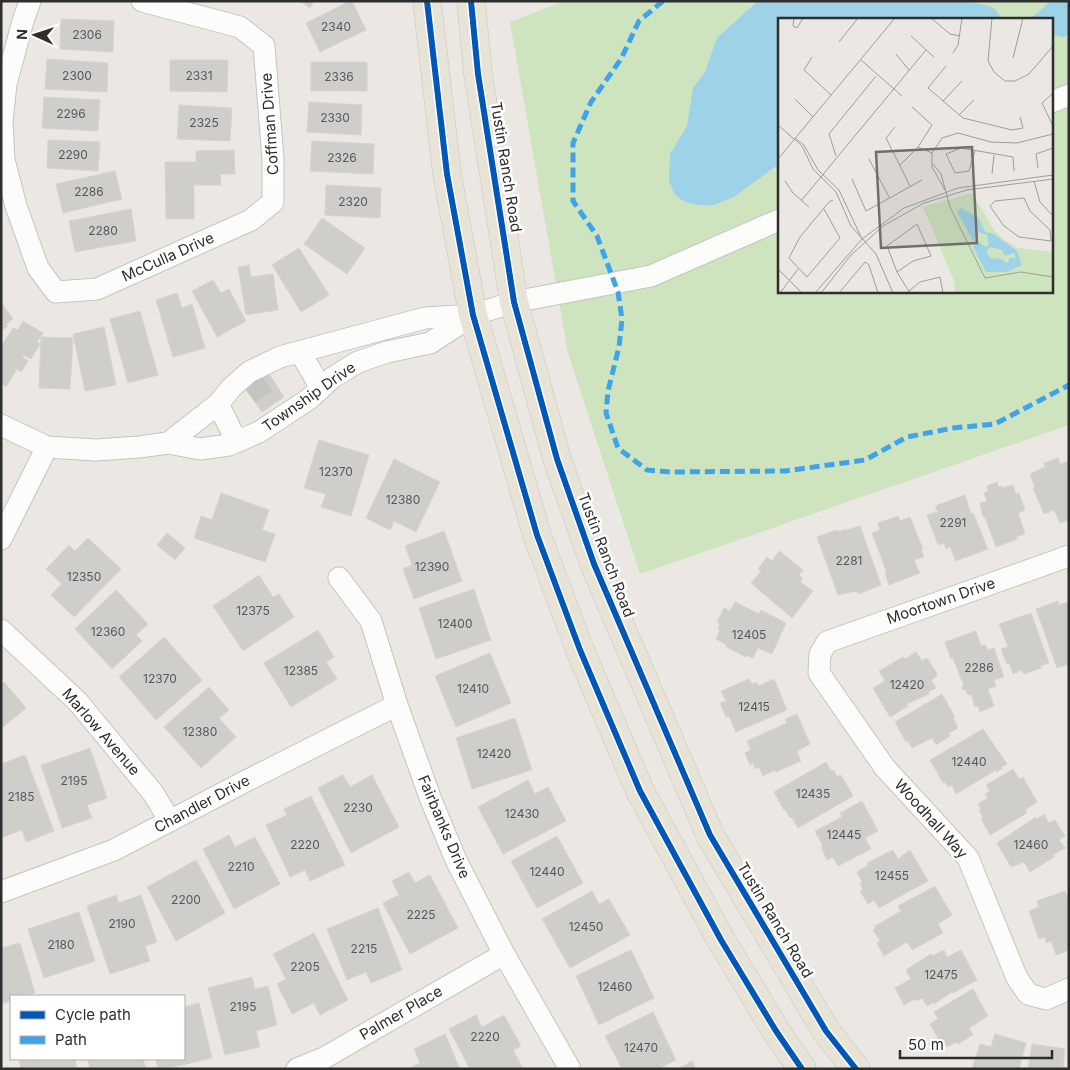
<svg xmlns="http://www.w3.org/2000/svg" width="1070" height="1070" font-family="Inter,sans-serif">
	<rect width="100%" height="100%" fill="#ebe8e4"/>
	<path fill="#cde4bf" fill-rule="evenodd" d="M564,1H1069V425L640,574L568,353L510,22ZM779,19H1051V291H779Z"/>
	<path fill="#9dd2e8" d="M758,1H960L987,5L995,9L1002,19H779V164L734,197L714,205H699L685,202L675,195L669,181L670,154L687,126L693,88L705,72L717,38Z
		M1051,1H1069V34L1064,37L1051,35V19H1030Z"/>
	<path fill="#d0cecb" stroke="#d6d4d0" d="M300,1H314L310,8Z
		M350,1H352L366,30L320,52L306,23Z
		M61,19L114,21L113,52L60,49Z
		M47,59L108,63L107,92L45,89Z
		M170,60H228L227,92L170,91Z
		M311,62H367V91H311Z
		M44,97L100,100L98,131L42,128Z
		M309,102L362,105L361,135L307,132Z
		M179,105L232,108L230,141L177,139Z
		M48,140L100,142L98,171L47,168Z
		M312,141L374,144L373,174L310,171Z
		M234,150L235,174H220L221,185H194V219H166L165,162H196V151Z
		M115,171L122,199L63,213L56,184Z
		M326,185L381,188L380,218L325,215Z
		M131,209L136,241L75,252L69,221Z
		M322,218L365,248L347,274L304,244Z
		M299,248L329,295L301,312L272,265Z
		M249,265L251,277L273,274L278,310L246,315L238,267Z
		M213,280L221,293L229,289L246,321L217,337L192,291Z
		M177,293L182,308L192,304L205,348L173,357L156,300Z
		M1,302L13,319L6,324L8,326L1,331Z
		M140,311L158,375L128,383L110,319Z
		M23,321L43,333L37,342L40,344L31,359L24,355L22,357L28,361L21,372L17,369L6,387L1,383V346L13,328L18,330Z
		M104,327L116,385L85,391L73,334Z
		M41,337L73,338L70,389L39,388Z
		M266,369L284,397L262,412L243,385Z
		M319,440L369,455L351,516L321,507L326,494L304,488Z
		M1058,458L1060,464L1069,461V520L1060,523L1054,510L1044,514L1033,488L1035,487L1030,474L1045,467L1044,463Z
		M394,459L440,482L416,532L394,521L390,530L366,518Z
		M997,482L999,487L1002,486L1003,488L1013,485L1016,494L1019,493L1025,510L1018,513L1025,534L1016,537L1017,539L996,547L985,517H983L980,503L987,501L984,493L988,491L987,486Z
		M221,493L269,510L262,530L275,534L265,562L194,538L201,516L212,520Z
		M965,495L971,514L973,513L988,549L956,561L950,547L946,549L944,543L938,545L927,515L938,512L935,506Z
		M898,516L900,521L910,517L923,549H921L924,557L914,560L920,573L889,585L885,573H887L872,533L880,530L878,523Z
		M860,526L881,585L858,594L857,591L838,595L817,537L836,530L837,532L846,529L847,530Z
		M444,531L462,581L414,599L403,569L412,565L405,546Z
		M167,533L185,548L175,560L157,545Z
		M88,538L121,569L74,617L51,595L62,584L46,569L69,545L75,551Z
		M779,551L803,570L799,575L803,579L800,582L813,591L792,618L751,583L761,571L758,569L767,557L772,561Z
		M259,575L273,597L279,594L294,617L243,651L213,606Z
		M474,589L491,640L436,659L419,608Z
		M116,590L148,624L136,635L142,641L112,669L75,629Z
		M1058,601L1059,605L1068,602L1069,604V664L1057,668L1036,609Z
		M735,602L759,614L761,610L786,623L772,654L758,648L753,658L746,655V657L726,647L727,645L716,639L720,630L718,629L720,624L717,622L724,608L730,611Z
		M1031,613L1049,663L1040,666L1041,668L1024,674L1022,670L1013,674L1009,663L1007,664L1001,649L1008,647L999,624Z
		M318,630L334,657L326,662L337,679L291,707L264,663Z
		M976,631L981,646L985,645L988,650L994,648L1004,677L994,680L996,686L988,689L994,706L980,712L978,706L975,707L971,694L968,695L965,689L963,690L962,686H964L953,658L951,659L945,642Z
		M164,637L202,680L156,720L119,677Z
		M916,652L922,661L927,658L936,672L937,676L931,680L936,688L928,692L929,694L907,704L908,706L890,717L873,688L885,681L879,671L903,657L905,659Z
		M490,653L511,703L456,727L435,676Z
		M749,679L752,684L757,682L758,686L774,679L787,710L736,732L729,716L726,717L720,703L726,701L721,691Z
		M4,682L26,708L1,729V685Z
		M209,687L229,710L219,718L236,737L201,768L164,727Z
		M942,694L955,717L953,718L958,728L949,733L950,736L936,745L932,738L912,748L908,741L906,742L895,722Z
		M797,714L810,744L797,751L801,761L776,772L775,770L763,776L759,767L755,769L753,763L750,765L745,753L751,750L747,741L787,723L785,719Z
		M515,718L532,770L472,789L456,738Z
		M983,729L1007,764L1001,767L1002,769L997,772L996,770L956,794L952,785L948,787L945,782L943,783L930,760Z
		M90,748L107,798L87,805L92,818L62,828L41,765Z
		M25,755L54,831L26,842L22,830L1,838V764Z
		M826,762L831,771L834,770L837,777L841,775L853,796L798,828L792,817L790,818L785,809L784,810L774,792Z
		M1013,769L1019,779L1023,777L1037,802L1025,810L1027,813L990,835L981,819L983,817L979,810L981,809L978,804L988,798L985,794L990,791L986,785Z
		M343,775L350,787L372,775L399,827L351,853L318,788Z
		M528,780L535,794L548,787L566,821L503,854L478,807Z
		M311,796L345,865L310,881L305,870L290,877L266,825L287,815L284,809Z
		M862,801L878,831L865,838L871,849L838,866L833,857L827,860L821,847L823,846L815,831L842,817L840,813Z
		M1044,814L1049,823L1055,820L1065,836L1059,840L1065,848L1053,855L1054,857L1030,872L1024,862L1011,867L997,843L1036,817L1037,819Z
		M229,835L235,847L255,837L280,884L234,909L203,849Z
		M557,836L583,883L537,908L511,861Z
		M893,850L898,859L910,850L928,881L879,908L874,900L868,904L860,891L863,889L860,883L862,882L857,872L868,865L867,863Z
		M196,860L225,913L176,941L147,887Z
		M409,872L415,883L430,875L458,928L410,954L383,903L399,895L392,881Z
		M935,886L952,915L938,924L943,933L912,950L907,942L884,956L877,943L880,941L873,930L876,928L875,926L901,911L898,906Z
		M592,891L599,904L609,899L630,935L570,968L542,919Z
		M1065,891L1069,901V950L1056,955L1051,941L1046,943L1045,937L1039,939L1029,911L1039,907L1037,901Z
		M116,895L119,903L141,895L157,942L145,946L150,961L110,974L87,906Z
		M378,908L402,970L371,983L366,972L347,980L327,929Z
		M79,912L95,961L44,978L28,929Z
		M314,933L348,1000L320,1015L314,1003L292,1014L277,984L286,979L273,954Z
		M20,943L35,993L25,996H11V1001L1,1004V944L2,948Z
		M631,950L654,998L599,1025L576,976Z
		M944,950L947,957L961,950L977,980L953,993L952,992L934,1004V1002L927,1006L922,998L916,1001L915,999L904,1005L895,988L911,979L906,970L931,954L932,956Z
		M252,977L255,989L268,986L277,1025L256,1031L260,1047L225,1055L208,988Z
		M973,989L988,1016L969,1028L973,1035L958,1044L956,1042L947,1047L942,1039L939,1040L930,1024L938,1019L934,1012Z
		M199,1003L212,1058L165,1069H158L156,1059H184V1007Z
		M653,1012L676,1060L658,1069H622L605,1036Z
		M476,1015L482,1027L504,1015L521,1046L513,1050L522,1067L518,1069H470L449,1029Z
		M445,1034L460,1069H408L420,1063L414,1049Z
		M995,1034L1026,1043L1019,1069H972L980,1044L991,1047Z
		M1032,1044L1065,1049L1063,1067L1069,1069H1028Z
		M19,1059H75L77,1069H21Z
		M88,1059H143L146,1069H90Z
		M692,1061L696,1069H678Z"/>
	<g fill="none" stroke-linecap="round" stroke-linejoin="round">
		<path stroke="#c5c3c0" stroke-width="21" stroke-dasharray="21 11" stroke-linecap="butt" d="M249,394L271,378"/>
		<defs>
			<path id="minor" d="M30,1L23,21L6,84L2,122L4,160L16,206L38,268L56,292L97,289L251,220L273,202V159L264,46L240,27L142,1
				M1051,102L1069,95
				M300,352L321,388
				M218,404L237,442
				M1,425L47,447L96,450L139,447L168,443L200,449L229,445L259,432L309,399L332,378L358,362L387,352L430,343L473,315
				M168,443L218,404L232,387L249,372L280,357L425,318L473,315L514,302L651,276L779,220
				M1,539L47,447
				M1069,556L827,642L820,654L819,673L885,768L968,858L1017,978L1028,994L1046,999L1069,989
				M339,578L371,621L397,705L431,800L456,860L504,954L570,1069
				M1,630L78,702L153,793L170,821
				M1,892L114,850L246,781L397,705
				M297,1069L324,1058L504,954"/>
			<path id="major" d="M427,1L447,174L473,315L537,535L580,650L640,791L721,940L776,1031L802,1069
				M471,1L478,74L514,302L557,459L594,564L710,835L826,1031L856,1069"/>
		</defs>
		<use href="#minor" stroke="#c5c4c4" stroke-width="23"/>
		<use href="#major" stroke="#c6c5c4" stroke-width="29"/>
		<use href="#minor" stroke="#fcfcfb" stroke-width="21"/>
		<use href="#major" stroke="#e7e3d6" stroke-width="28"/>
		<path stroke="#3ea3eb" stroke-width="5" stroke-dasharray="10 5" stroke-linecap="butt" d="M663,1L639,21L621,59L591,102L573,143V201L597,236L618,292L622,319L619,347L608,391L606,413L618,448L647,470L671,472L785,471L865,460L907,437L953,428L995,424L1069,385"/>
		<defs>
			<path id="cycleway" d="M427,1L447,174L473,315L537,535L580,650L640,791L721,940L776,1031L802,1069
				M471,1L478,74L514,302L557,459L594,564L710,835L826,1031L856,1069"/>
		</defs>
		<use href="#cycleway" stroke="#fff" stroke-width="9"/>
		<use href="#cycleway" stroke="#0057b8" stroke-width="6"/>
	</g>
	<g text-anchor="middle" stroke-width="5" stroke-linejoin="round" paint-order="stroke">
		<g font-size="12" fill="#585857">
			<text x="336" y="31">2340</text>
			<text x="87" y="39">2306</text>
			<text x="77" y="80">2300</text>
			<text x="199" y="80">2331</text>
			<text x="339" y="81">2336</text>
			<text x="71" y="118">2296</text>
			<text x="335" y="122">2330</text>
			<text x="204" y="127">2325</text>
			<text x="73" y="159">2290</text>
			<text x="342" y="162">2326</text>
			<text x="89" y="196">2286</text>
			<text x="353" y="206">2320</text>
			<text x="103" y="235">2280</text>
			<text x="336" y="476">12370</text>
			<text x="403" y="504">12380</text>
			<text x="953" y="527">2291</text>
			<text x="849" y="565">2281</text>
			<text x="432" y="571">12390</text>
			<text x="84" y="581">12350</text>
			<text x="253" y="615">12375</text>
			<text x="455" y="628">12400</text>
			<text x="108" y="636">12360</text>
			<text x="749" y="639">12405</text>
			<text x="979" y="672">2286</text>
			<text x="301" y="675">12385</text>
			<text x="160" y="683">12370</text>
			<text x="907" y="689">12420</text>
			<text x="473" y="693">12410</text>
			<text x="754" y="711">12415</text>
			<text x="200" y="736">12380</text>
			<text x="494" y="758">12420</text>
			<text x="969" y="766">12440</text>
			<text x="74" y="785">2195</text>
			<text x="813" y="798">12435</text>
			<text x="21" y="801">2185</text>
			<text x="358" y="812">2230</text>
			<text x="522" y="818">12430</text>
			<text x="844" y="839">12445</text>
			<text x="305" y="849">2220</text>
			<text x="1031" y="849">12460</text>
			<text x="241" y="871">2210</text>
			<text x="547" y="876">12440</text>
			<text x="892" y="880">12455</text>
			<text x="186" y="904">2200</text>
			<text x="421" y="919">2225</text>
			<text x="122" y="928">2190</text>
			<text x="586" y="931">12450</text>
			<text x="61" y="949">2180</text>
			<text x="364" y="953">2215</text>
			<text x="305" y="971">2205</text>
			<text x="941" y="979">12475</text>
			<text x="615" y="991">12460</text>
			<text x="243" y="1011">2195</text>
			<text x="485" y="1041">2220</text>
			<text x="641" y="1052">12470</text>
		</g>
		<g font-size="15" fill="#2e2e2e" stroke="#fff">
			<text transform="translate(270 124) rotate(-94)" y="5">Coffman Drive</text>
			<text transform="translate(506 167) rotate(81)" y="5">Tustin Ranch Road</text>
			<text transform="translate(168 257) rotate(-24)" y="5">McCulla Drive</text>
			<text transform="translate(309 397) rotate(-35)" y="5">Township Drive</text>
			<text transform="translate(606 555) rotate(69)" y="5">Tustin Ranch Road</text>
			<text transform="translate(941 601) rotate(-19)" y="5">Moortown Drive</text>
			<text transform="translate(101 732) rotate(49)" y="5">Marlow Avenue</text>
			<text transform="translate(202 804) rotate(-28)" y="5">Chandler Drive</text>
			<text transform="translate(931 819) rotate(48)" y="5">Woodhall Way</text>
			<text transform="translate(444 827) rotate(67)" y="5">Fairbanks Drive</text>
			<text transform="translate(775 920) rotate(59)" y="5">Tustin Ranch Road</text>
			<text transform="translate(401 1013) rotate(-30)" y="5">Palmer Place</text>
		</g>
	</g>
	<g transform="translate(778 18)">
		<rect width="275" height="275" fill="#ebe8e4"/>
		<path d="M194,175L216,212L226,222L240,230L275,234V275H177L176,263L145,189Z" fill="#cde4bf"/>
		<path d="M183,190L201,200L207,214L216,216L239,233L244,247L229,254H208L195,229L197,226L179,194ZM200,214L209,217L211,227L208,229L196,221ZM213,229L224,232L227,238L236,235L238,240H232L229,245L222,240L213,241L208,233Z" fill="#9dd2e8" fill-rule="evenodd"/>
		<path fill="none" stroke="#9f9e9b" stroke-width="1" d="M16,0L15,8L19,10L25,0M153,0L172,16L182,18M214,0L210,43L216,54L227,63H237L251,56L275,28M133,18L156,39M61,24L80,0M175,35L180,27L184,0M118,36L131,52M34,39L26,52L53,77M235,40L245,0M83,42L124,78M168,48L150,70L185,100L234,112L245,110L242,99M275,75L264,85L275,108M17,81L35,99M165,83L184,63M181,97L196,82M0,107L24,128L35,151L58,174L73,208L98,236L115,275M117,109L108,120L132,168M17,120L26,127L40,152L61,172L84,221M140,129L154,135M197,133L191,153L177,155L168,136L183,130L235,139L236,153M58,138L51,116L98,58M0,141L117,0M91,141L111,179M155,146L163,156L172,189L207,260L243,254L275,259M121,148L140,129L154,107L134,89M260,150L258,136L275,130M214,156L216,137M74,161L88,193L144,162M7,163L15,175L31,189M256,163L262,184L275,198M167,172L154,149V135L164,120L180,115L213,124L239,125L275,116M246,180L252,193L272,212L273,223L241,219L225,207L212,188L217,183ZM23,183L148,32M46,191L62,220L29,259L11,240L22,219L51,184L55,182M0,251L24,275M119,254L135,243L153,238L139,206L109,228L119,254L132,275M131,273L142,264L162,259L165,275M2,275L20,251M37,275L84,221L126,190L180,170L275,157M43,275L73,237L105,208L146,185L189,172L275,161M61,275L87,244L91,247L100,275"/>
		<path fill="#706f6e" fill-opacity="0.15" stroke="#706f6e" stroke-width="2.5" d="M194,129L199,225L103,230L98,134Z"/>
		<rect width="275" height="275" fill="none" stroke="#2e2e2e" stroke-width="2.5"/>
	</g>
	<rect width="1070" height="1070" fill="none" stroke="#2e2e2e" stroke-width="5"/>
	<rect x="10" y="995" width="175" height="65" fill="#ffffff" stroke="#ababab"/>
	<rect x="20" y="1011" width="25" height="8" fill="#0057b8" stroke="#ababab"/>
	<text x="55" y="1020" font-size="15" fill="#2e2e2e">Cycle path</text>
	<rect x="20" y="1036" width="25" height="8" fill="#3ea3eb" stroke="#ababab"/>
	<text x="55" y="1045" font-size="15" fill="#2e2e2e">Path</text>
	<g transform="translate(35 35) rotate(273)" stroke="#ffffff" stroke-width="4" paint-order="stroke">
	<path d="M0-4L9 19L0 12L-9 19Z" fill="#2e2e2e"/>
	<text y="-8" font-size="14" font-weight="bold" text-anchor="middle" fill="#2e2e2e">N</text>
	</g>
	<path d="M900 1050v8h152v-8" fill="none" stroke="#2e2e2e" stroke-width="2.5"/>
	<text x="908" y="1050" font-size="15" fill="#2e2e2e" stroke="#ffffff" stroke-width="4" paint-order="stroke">50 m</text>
</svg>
